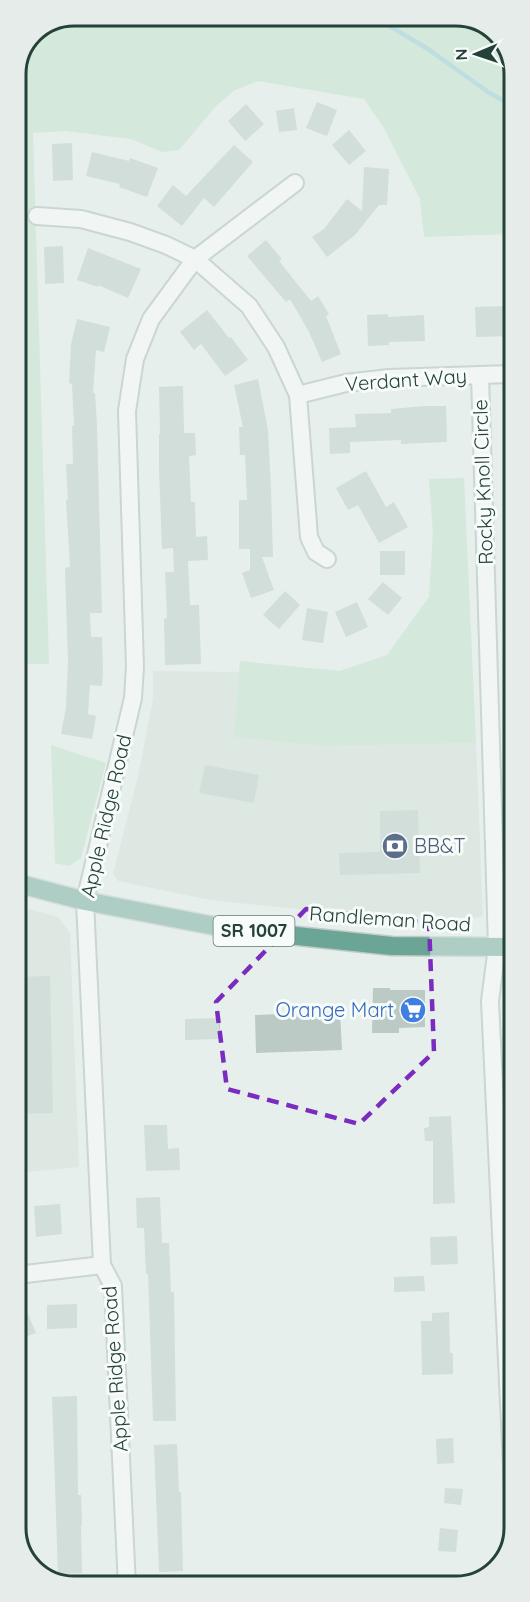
<svg xmlns="http://www.w3.org/2000/svg" width="530" height="1602" font-family="Quicksand,sans-serif">
	<rect width="100%" height="100%" fill="#e6efeb"/>
	<path fill="#d4dfda" d="M153,671L241,672L235,737L321,746L476,743L483,916L471,919L326,912L210,900L118,881L113,874L139,772L153,699Z
		M16,905L58,917L70,933L79,1167L16,1173Z
		M505,1165H515V1267H510Z"/>
	<path fill="#bfe0c8" d="M73,15H449L504,45L513,59V234L424,237L420,199L384,128L364,99L258,81L235,90L216,106L179,150L162,152L131,139L65,131L33,133L49,664H16L15,70L32,32Z
		M464,478L476,743L321,746L234,737L240,661L340,671L387,655L429,597L433,533L429,479Z
		M51,745L106,763L81,858L69,866L55,863Z"/>
	<g fill="none" stroke-linecap="round" stroke-linejoin="round">
		<path stroke="#8ec9d4" stroke-width="4.5" d="M371,15L428,49L488,92L513,106"/>
	</g>
	<path fill="#bbcac4" d="M317,102L337,110L327,136L306,128Z
		M246,104L264,124L245,141L228,121Z
		M294,108L297,130L279,132L276,111Z
		M349,130L366,151L349,165L332,145Z
		M72,143L73,180L53,181L52,144Z
		M234,145L253,162L214,207L204,198L182,226L157,206L173,185L186,196Z
		M92,152L129,161L130,158L158,168L147,197L119,187L120,184L86,176Z
		M364,167L389,169L387,205H379L355,235L327,257L312,237L324,229L347,199L362,211Z
		M266,240L282,259L279,261L311,301L318,296L329,314L326,316L341,354L322,362L309,332L290,299L286,302L247,256Z
		M63,246L64,283L45,284L44,247Z
		M88,248L141,269L128,298L98,285V287L77,280Z
		M513,306V336L476,337L475,307Z
		M207,310L229,338L231,337L248,360L225,376L201,344L194,350L180,332Z
		M388,314V317L424,315L425,341L389,342V345L368,346L367,315Z
		M77,319L110,327L104,352L96,350L93,393H95L97,425L102,613H90L91,637H102L103,672L102,686L90,685L88,714L96,716L92,739L61,734L66,707L68,661L65,568L70,567L66,500H68L66,464H73L72,426H74L72,384L69,383L71,344Z
		M258,379L268,430L271,489L273,557H262L274,590L251,598L242,573L250,570V549H239V500H247L245,455H240L239,427H243L234,385Z
		M183,386L184,433H195L196,455L189,456L191,502H195L196,537L207,536L208,560L188,561L190,605H199L201,664L165,665L164,619L167,618L165,572H174L173,548L162,549L159,469V434H160L159,387Z
		M425,406H446L447,442L401,444V440L350,442V453L330,454L329,428L356,427L355,414L391,413V409Z
		M366,471L386,507L394,502L408,527L379,543L358,505L348,510L336,488Z
		M380,551H405V575H380Z
		M383,582L402,598L388,615L368,599Z
		M285,591L300,605L279,629L263,615Z
		M357,602L368,627L346,637L335,612Z
		M307,608L328,612L323,643L302,640Z
		M205,765L259,775L254,803L199,793Z
		M418,810L420,873L340,875L339,853L380,852V811Z
		M50,976L53,1113L16,1114V977Z
		M373,988H390V990H425V1027L399,1028V1033H372Z
		M340,1012L342,1050L256,1053L255,1015Z
		M220,1018V1039L185,1040V1019Z
		M451,1116L455,1203L433,1204V1141H425L424,1128L429,1127V1117Z
		M144,1125H167L168,1149L179,1148L180,1170L146,1171Z
		M160,1197L162,1243H169L171,1292H174L176,1421H153L148,1274H146L144,1228H137L136,1198Z
		M60,1204L62,1234L36,1237L34,1206Z
		M457,1236L458,1264L431,1265L430,1237Z
		M424,1276L425,1291L394,1292V1277Z
		M77,1304V1328L47,1329V1305Z
		M26,1309L36,1333L17,1340V1313Z
		M449,1312L450,1353H453V1374L422,1375L421,1321H432V1313Z
		M77,1396L78,1495H81L82,1525H81L82,1573L58,1574L52,1397Z
		M453,1438L454,1463L437,1464L436,1439Z
		M177,1444L179,1492H181L183,1571L159,1572L154,1445Z
		M445,1488L463,1489L461,1505L444,1503Z
		M440,1528L458,1530L456,1552L438,1551Z"/>
	<g fill="none" stroke-linecap="round" stroke-linejoin="round">
		<defs>
			<path id="street" d="M37,216L81,219L130,232L166,245L195,259L249,306L276,347L298,395L309,537L316,552L327,559
				M514,374L480,375L497,947L490,1001L515,1530
				M298,395L346,383L389,378L480,375
				M17,1275L102,1265
				M127,1587L113,1286L102,1265L85,901L133,698L135,667L127,411L135,359L151,319L195,259L295,183"/>
			<path id="primary" d="M16,883L85,901L230,929L392,946L514,947"/>
		</defs>
		<use href="#street" stroke="#a8b8b2" stroke-width="20"/>
		<use href="#primary" stroke="#c2cac8" stroke-width="21"/>
		<use href="#street" stroke="#fff" stroke-width="16"/>
		<use href="#primary" stroke="#6aa596" stroke-width="18"/>
	</g>
	<path d="M0 0H530V1602H0ZM306,909L429,923L434,1052L359,1124L227,1089L216,1002Z" fill="#e6efeb" fill-opacity=".55" fill-rule="evenodd"/>
	<path fill="none" stroke="#7b2cbf" stroke-width="4.5" stroke-dasharray="12 8" stroke-linejoin="round" d="M306,909L429,923L434,1052L359,1124L227,1089L216,1002Z"/>
	<defs>
		<symbol id="bank-disc" viewBox="-11 -11 22 22"><circle r="9.5" fill="#5c6f8a" stroke="#f7fbf9"/><path d="M-6-4H6V4H-6ZM0-2.3a2.3 2.3 0 1 0 0 4.6a2.3 2.3 0 1 0 0-4.6Z" fill="#fff"/></symbol>
		<symbol id="supermarket-disc" viewBox="-11 -11 22 22"><circle r="9.5" fill="#3f7fe0" stroke="#f7fbf9"/><path d="M-6-5.5h2.5l.6 2H6L4.5 2H-2.5L-4.4-4H-6ZM-1.5 3.2a1.3 1.3 0 1 0 .1 0ZM3 3.2a1.3 1.3 0 1 0 .1 0Z" fill="#fff"/></symbol>
	</defs>
	<g fill-rule="evenodd">
		<use href="#bank-disc" x="380" y="831" width="30" height="30"/>
		<use href="#supermarket-disc" x="398" y="995" width="30" height="30"/>
	</g>
	<g text-anchor="middle" stroke-width="6" stroke-linejoin="round" paint-order="stroke">
		<rect fill="#f7fbf9" stroke="#637a73" stroke-width="1.5" x="213.5" y="916" width="81" height="30" rx="4.5"/>
		<g font-size="18" font-weight="bold" fill="#24423a">
			<text x="254" y="937">SR 1007</text>
		</g>
		<g font-size="20" fill="#24423a" stroke="#f7fbf9">
			<text transform="translate(406 380) rotate(-4)" y="7">Verdant Way</text>
			<text transform="translate(483 482) rotate(-92)" y="7">Rocky Knoll Circle</text>
			<text transform="translate(106 816) rotate(-77)" y="7">Apple Ridge Road</text>
			<text transform="translate(390 919) rotate(4)" y="7">Randleman Road</text>
			<text transform="translate(115 1369) rotate(-94)" y="7">Apple Ridge Road</text>
		</g>
		<g font-size="20" fill="#4e5e75" stroke="#f7fbf9" text-anchor="start">
			<text x="414" y="853">BB&amp;T</text>
		</g>
		<g font-size="20" fill="#366cbe" stroke="#f7fbf9" text-anchor="end">
			<text x="394" y="1017">Orange Mart</text>
		</g>
	</g>
	<path d="M0 0H530V1602H0ZM74 26H456A48 48 0 0 1 504 74V1528A48 48 0 0 1 456 1576H74A48 48 0 0 1 26 1528V74A48 48 0 0 1 74 26Z" fill="#e6ecea" fill-rule="evenodd"/>
	<path fill="none" stroke="#24423a" stroke-width="3" d="M74 26H456A48 48 0 0 1 504 74V1528A48 48 0 0 1 456 1576H74A48 48 0 0 1 26 1528V74A48 48 0 0 1 74 26Z"/>
	<g transform="translate(476 54) rotate(268)" stroke="#f7fbf9" stroke-width="4.5" paint-order="stroke">
	<path d="M0-4.5L10 22L0 15L-10 22Z" fill="#24423a"/>
	<text y="-9" font-size="16" font-weight="bold" text-anchor="middle" fill="#24423a">N</text>
	</g>
</svg>
